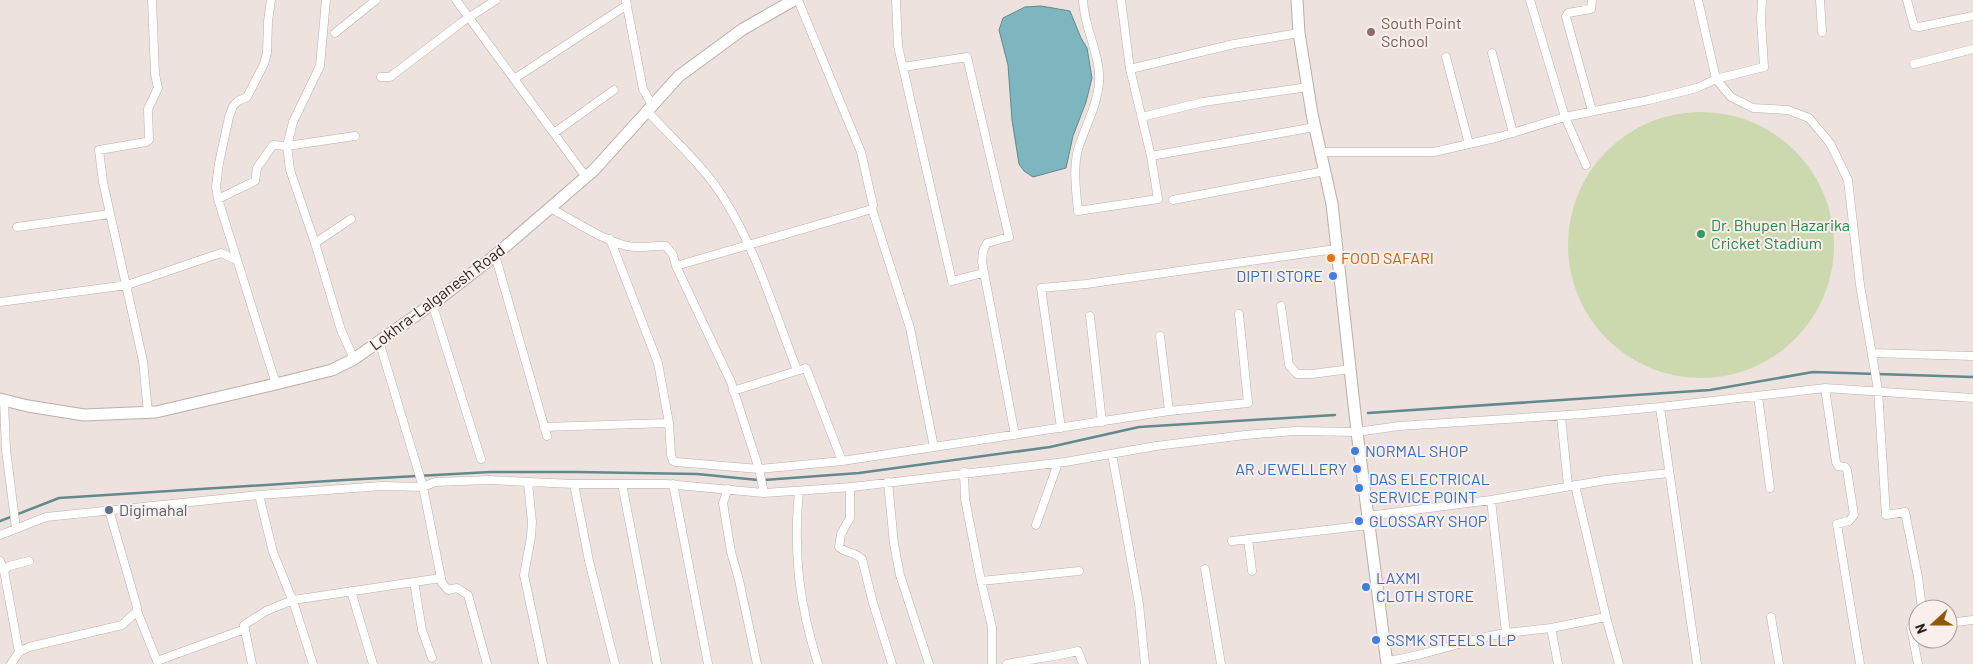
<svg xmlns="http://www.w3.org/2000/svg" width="1973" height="664" font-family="Barlow,sans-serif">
	<rect width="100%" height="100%" fill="#ede2dd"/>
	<path fill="#ccd8ae" d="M1568 245a133 133 0 1 1 266 0a133 133 0 1 1-266 0Z"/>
	<path fill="#7db6be" stroke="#62898e" d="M1041,6L1070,11L1081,38L1087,48L1092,78L1086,102L1073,136L1066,168L1033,177L1024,171L1019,164L1012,120L1008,65L999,30L1003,18L1025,7Z"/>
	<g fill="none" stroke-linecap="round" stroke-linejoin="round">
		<path stroke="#62898e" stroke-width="2.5" d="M1368,413L1710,390L1813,372L1973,377
			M764,480L859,473L1050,447L1139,427L1335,415
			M0,521L59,498L344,480L490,472H576L697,474L758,480"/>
		<defs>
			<path id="street" d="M271,0L268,21L267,53L264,64L247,97L238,101L233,106L229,117L219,163L216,187L218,199L276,384
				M326,0L320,66L293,122L287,146L290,170L315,243L341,330L354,359
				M456,0L586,177
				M798,0L861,152L873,205L872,209L910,328L934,447
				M896,0L898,46L952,281L983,273
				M1083,0C1084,29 1101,54 1099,83C1097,106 1085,127 1078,149C1073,169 1076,190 1078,211L1158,199L1151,156L1130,69L1121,0
				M1530,0L1565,117L1586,165
				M1698,0L1716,79L1731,97L1753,108L1788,110L1809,118L1830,143L1848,180L1860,285L1878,390L1886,515L1905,512L1918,577L1922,609
				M1820,0L1822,32
				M1907,0L1914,26L1919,27L1973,16
				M626,1L643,89L652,105
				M335,33L376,0
				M1492,53L1513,133
				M1446,57L1469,144
				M1914,64L1973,49
				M903,67L967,57L1009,237L987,243L983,251L982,262L1015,435
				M1130,69L1234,44L1299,33
				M381,77H390L462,22L496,0
				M514,79L627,5
				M647,111C674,140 706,168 726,202C757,252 776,316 797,370
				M1592,111L1566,17L1568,13L1591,9L1592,0
				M1142,117L1203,102L1308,87
				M554,133L614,90
				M1321,152H1434L1499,137L1565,117L1649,100L1697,88L1716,79L1764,67L1761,19L1762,0
				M1151,156L1315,127
				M218,199L255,181L257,168L273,145L287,146L355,136
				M1173,200L1325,171
				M550,208C575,221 600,239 627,246C641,249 653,245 666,246L673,255L676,266L731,382L759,469L764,493
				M17,227L110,214
				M315,243L351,219
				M495,255L547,436
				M676,266L872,209
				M0,302L127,285L221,253L237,260
				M432,303L481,459
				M1281,306L1289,365L1297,374H1312L1350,369
				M1090,316L1102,422
				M1160,336L1169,411
				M379,341L423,487L442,583L448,590L457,588L468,595L487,664
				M1872,353L1973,356
				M1825,388L1836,462L1838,466L1845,467L1847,470L1854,515L1849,521L1837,524L1860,664
				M1758,396L1770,488
				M4,400L6,450L16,528
				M1660,407L1697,664
				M148,413L143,361L103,182L99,150L146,142L149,140L148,109L158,88L155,74L152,0
				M1561,416L1568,486
				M669,423L671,455L673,461L676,462L759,469L842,461L806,368L733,391
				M544,427L669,423L658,363L610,239
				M1061,428L1041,288L1086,284L1336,249
				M1112,454L1139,604L1145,664
				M842,461L1169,411L1248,403L1239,314
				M964,472L965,499L981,581L992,627V664
				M888,482L894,544L900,575L929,664
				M528,483L532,522L531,537L524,575L543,664
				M574,484L589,561L615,664
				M622,484L657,664
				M673,484L708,664
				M850,487V518L841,534L839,547C847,554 854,551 862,559L873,603L892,664
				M728,489L723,503L731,552L739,580L757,664
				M799,491C793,554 799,603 818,664
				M259,495L382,486L423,487L435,482L489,480L574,484H666L764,493L852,487L1065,462L1156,446L1245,435L1295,431L1357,432L1399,426L1583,414L1660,407L1825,388L1973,398
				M1491,500L1506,633L1551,628
				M1368,516L1491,500L1606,480L1669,473
				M1036,525L1058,463
				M0,535L46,517L259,495L273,552L294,604L313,664
				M1248,539L1252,571
				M1232,541L1369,525
				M0,561L4,571
				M1205,569L1221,664
				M981,581L1079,571
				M414,582L422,630L432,658
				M351,591L373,664
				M137,611L157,661L245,629
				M1606,617L1619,664
				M1771,617L1779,664
				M1948,623L1973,620
				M19,652L4,571L9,566L29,561
				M1387,661C1428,656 1465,639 1506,633
				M11,664L19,652L29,647L122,625L137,611V607L109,510
				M252,664L244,625L266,611L293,600L441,578
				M1007,664C1031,659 1054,657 1078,651L1083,664
				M1558,664L1551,628L1606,617L1575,485
				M1918,664L1911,628L1918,627"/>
			<path id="secondary" d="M1297,0L1299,33L1312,114L1332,204L1357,432L1387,664
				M0,399L28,406L84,415L156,412L284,382L332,370L354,359L435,302L492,258L594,170L679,76L743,29L794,0"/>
		</defs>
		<use href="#street" stroke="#b9afab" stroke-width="9"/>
		<use href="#secondary" stroke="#b9afab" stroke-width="13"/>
		<use href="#street" stroke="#fff" stroke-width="8"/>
		<use href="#secondary" stroke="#fff" stroke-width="11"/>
	</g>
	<circle fill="#8d6e63" stroke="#faefeb" stroke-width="2" cx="1371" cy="32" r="5"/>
	<circle fill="#2e9e5b" stroke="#faefeb" stroke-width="2" cx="1701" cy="234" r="5"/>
	<circle fill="#e8710a" stroke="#faefeb" stroke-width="2" cx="1331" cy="258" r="5"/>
	<g fill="#3f7fe0" stroke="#faefeb" stroke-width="2">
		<circle cx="1333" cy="276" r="5"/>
		<circle cx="1355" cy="451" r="5"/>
		<circle cx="1357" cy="469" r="5"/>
		<circle cx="1359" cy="488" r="5"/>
		<circle cx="1359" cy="521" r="5"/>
		<circle cx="1366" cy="587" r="5"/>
		<circle cx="1376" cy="640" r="5"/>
	</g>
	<circle fill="#5c6f8a" stroke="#faefeb" stroke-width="2" cx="109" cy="510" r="5"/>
	<g text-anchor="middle" stroke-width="4" stroke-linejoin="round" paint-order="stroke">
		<g font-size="16" fill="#785e54" stroke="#faefeb" text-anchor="start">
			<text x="1381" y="29">South Point<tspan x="1381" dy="18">School</tspan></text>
		</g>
		<g font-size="16" fill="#27864d" stroke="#faefeb" text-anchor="start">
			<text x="1711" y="231">Dr. Bhupen Hazarika<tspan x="1711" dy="18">Cricket Stadium</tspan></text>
		</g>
		<g font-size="16" fill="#c56008" stroke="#faefeb" text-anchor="start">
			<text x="1341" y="264">FOOD SAFARI</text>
		</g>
		<g font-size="16" fill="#366cbe" stroke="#faefeb" text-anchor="start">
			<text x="1323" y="282" text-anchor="end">DIPTI STORE</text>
			<text x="1365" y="457">NORMAL SHOP</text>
			<text x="1347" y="475" text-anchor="end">AR JEWELLERY</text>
			<text x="1369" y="485">DAS ELECTRICAL<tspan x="1369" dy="18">SERVICE POINT</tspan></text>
			<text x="1369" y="527">GLOSSARY SHOP</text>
			<text x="1376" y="584">LAXMI<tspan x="1376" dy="18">CLOTH STORE</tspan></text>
			<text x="1386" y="646">SSMK STEELS LLP</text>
		</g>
		<g font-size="16" fill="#231f1d" stroke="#faefeb">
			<text transform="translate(437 297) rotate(-37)" y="6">Lokhra-Lalganesh Road</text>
		</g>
		<g font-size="16" fill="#4e5e75" stroke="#faefeb" text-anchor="start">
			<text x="119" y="516">Digimahal</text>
		</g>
	</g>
	<g transform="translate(1933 624) rotate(249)"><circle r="24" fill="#faefeb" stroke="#a49c99"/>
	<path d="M0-4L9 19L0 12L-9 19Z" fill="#8e580b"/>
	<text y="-8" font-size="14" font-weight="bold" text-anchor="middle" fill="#231f1d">N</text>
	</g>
</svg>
